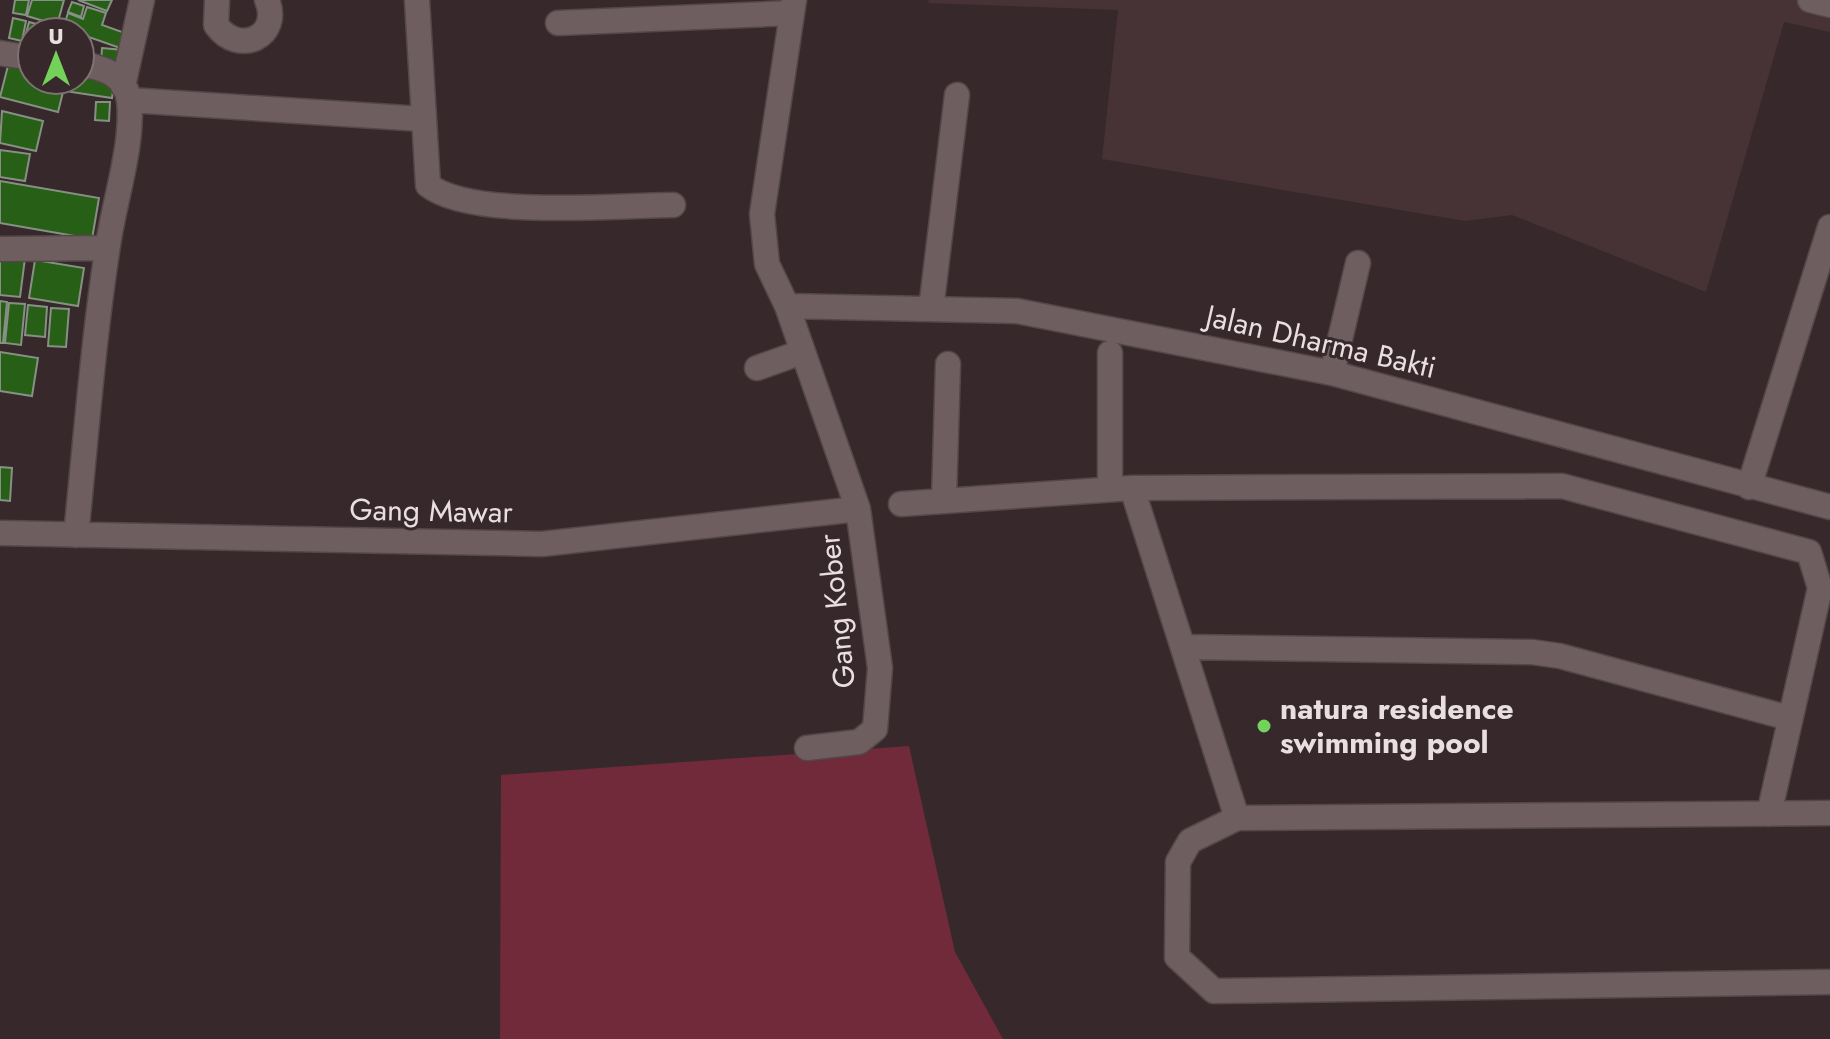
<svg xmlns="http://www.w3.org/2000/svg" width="1830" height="1039" font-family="Jost,sans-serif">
	<rect width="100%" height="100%" fill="#37292b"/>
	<path fill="#473336" d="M929,0H1830V32L1784,22L1706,292L1512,215L1465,221L1102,159L1118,10L928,3Z"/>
	<path fill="#712a39" d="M909,746L955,952L1003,1039H500L501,775Z"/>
	<path fill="#265f15" stroke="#879084" stroke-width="2" d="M15,0H29L26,15L13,13Z
		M32,0H64L57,25L27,16Z
		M78,0H112L107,11Z
		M72,2L84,6L81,17L68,12Z
		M87,7L106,13L102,25L125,33L120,48L63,28L68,13L83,19Z
		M13,18L26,21L22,41L9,38Z
		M29,22L48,27L47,32H32V43L24,41Z
		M102,48L123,50L122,64L101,63Z
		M10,58L32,63V80H66L58,112L0,97Z
		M80,72L115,77L112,98L71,92L73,80H80Z
		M96,102H110L109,121L95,120Z
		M2,111L43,121L36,151L0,143Z
		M0,150L30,154L25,181L0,177Z
		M0,181L99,198L92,239L0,223Z
		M25,258L20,297L0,295V260Z
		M35,260L84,268L78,306L29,298Z
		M0,301L7,302L3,343H0Z
		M9,303L25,304L21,345L5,343Z
		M28,305L47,307L45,337L25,335Z
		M51,308L69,309L66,347L48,346Z
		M0,352L38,358L32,396L0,391Z
		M0,467L12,468L10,501L0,500Z"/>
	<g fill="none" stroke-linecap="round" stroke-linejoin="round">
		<defs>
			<path id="street" d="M217,0L216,25C239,57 282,36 267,0
				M417,0L428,185C470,219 616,205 673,205
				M794,0L762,214L767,264L787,306L858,509L880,668L875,729L859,742L807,748
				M1810,0L1830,5
				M558,23L792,13
				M0,53L32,58
				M123,86L142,0
				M129,100L422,119
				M0,249L107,248
				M787,306L1017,311L1332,373L1830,507
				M931,309L957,95
				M1110,353V489
				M757,368L802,352
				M1332,373L1358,263
				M1749,487L1830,227
				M1132,488L1562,486L1809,552L1820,588L1769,814
				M944,499L948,364
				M901,504L1132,488L1237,818
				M0,533L542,544L858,509
				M76,535C86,439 93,341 108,245C114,202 134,143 129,101C126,75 102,67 80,64
				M1183,647L1532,652L1560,656L1789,718
				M1830,813L1237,818L1190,841L1178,862L1177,957L1214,991L1830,982"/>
		</defs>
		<use href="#street" stroke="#534748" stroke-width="27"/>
		<use href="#street" stroke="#6e5e60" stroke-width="24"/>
	</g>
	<circle fill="#74d25b" stroke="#37292b" stroke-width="3" cx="1264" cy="726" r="8"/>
	<g text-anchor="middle" stroke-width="6" stroke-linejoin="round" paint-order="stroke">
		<g font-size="30" fill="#e9dfe0" stroke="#37292b">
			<text transform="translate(1321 342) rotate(13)" y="10">Jalan Dharma Bakti</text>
			<text transform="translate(431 511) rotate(1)" y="10">Gang Mawar</text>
			<text transform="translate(837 611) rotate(-96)" y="10">Gang Kober</text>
		</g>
		<g font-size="30" font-weight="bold" fill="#e9dfe0" stroke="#37292b" text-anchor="start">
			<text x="1280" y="719">natura residence<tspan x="1280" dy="34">swimming pool</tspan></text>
		</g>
	</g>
	<g transform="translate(56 56)"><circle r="38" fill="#37292b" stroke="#7e7273" stroke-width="2"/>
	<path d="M0-6L14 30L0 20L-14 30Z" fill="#74d25b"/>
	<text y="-12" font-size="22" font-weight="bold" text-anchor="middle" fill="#e9dfe0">U</text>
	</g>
</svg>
